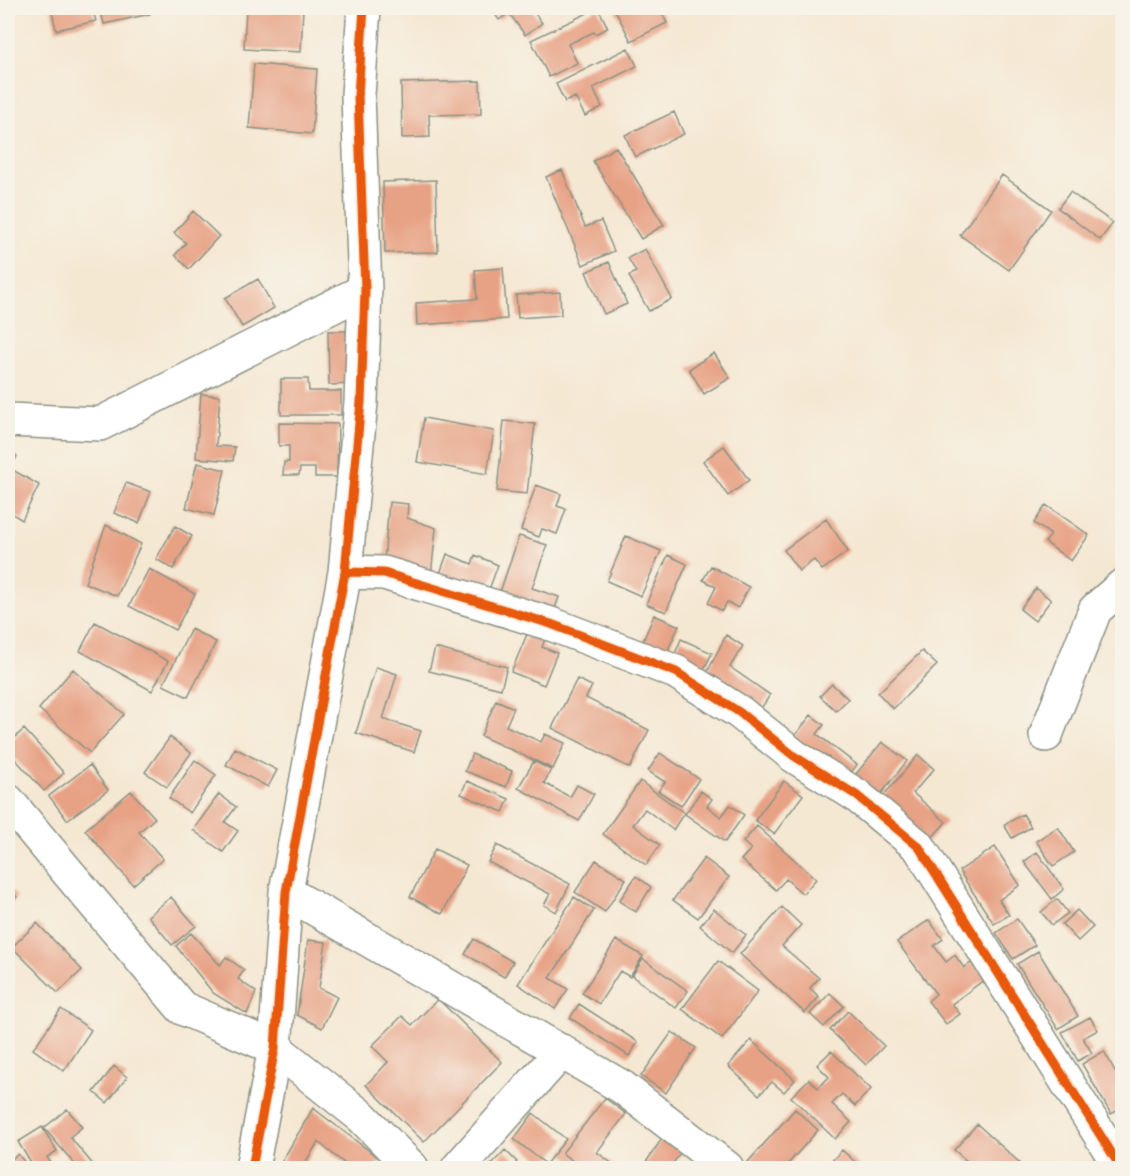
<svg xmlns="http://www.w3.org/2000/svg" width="1130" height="1176" font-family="'Patrick Hand',sans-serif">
	<rect width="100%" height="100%" fill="#f7f3e8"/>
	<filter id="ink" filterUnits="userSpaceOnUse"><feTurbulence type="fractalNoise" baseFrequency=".0167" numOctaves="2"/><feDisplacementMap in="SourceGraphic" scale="12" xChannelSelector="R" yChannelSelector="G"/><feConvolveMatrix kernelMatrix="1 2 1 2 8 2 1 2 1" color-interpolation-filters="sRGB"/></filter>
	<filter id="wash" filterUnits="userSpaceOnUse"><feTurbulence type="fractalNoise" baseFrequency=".008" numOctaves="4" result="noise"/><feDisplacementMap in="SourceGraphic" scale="24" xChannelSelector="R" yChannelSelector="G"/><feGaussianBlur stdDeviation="1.35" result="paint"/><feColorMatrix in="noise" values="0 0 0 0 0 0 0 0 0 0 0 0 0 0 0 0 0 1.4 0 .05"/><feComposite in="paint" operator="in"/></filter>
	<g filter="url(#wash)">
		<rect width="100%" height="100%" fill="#f5e8d3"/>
		<g id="blocks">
			<path fill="#e7a184" d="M51,8H92L96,21L56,30Z
				M100,8H149L150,14L104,24Z
				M246,8H303L301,52L244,49Z
				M491,8H531L542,23L525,35L509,13L499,20Z
				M598,8L608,28L595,34L594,32L568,44L577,63L549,77L531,40Z
				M614,8H659L667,23L631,41Z
				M628,48L637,66L593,88L602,107L585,116L575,97L565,102L556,84Z
				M254,64L317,69L312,134L249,128Z
				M480,81L481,114L429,115L430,137L402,138L401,83Z
				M674,112L684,134L635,157L625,135Z
				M616,147L664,225L641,239L593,161Z
				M562,170L585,227L601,221L614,251L583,265L546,177Z
				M1002,175L1051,210L1009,270L960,235Z
				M436,180L438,252L385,253L383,182Z
				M1070,192L1113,223L1100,240L1058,208Z
				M193,211L219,236L189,269L175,255L186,243L174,233Z
				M645,249L672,299L649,311L629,276L636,272L628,258Z
				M609,262L627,304L604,314L586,272Z
				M503,268L507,319L417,325L416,303L477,299L475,270Z
				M258,279L274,308L242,327L225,298Z
				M560,292L561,315L518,318L516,295Z
				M328,331H350L352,384L329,385Z
				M714,353L730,378L704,394L689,369Z
				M281,379H308L309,391H341V415H281Z
				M201,394L220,396L216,446L235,447L233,461L196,458Z
				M424,418L494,431L487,474L417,462Z
				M504,421L535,424L527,494L497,491Z
				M279,423L338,424L337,477H315V468H300L299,475H283L284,462H289V446H279Z
				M724,446L749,480L728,496L703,461Z
				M8,450L17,456L11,469L39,485L22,520L8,511Z
				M197,463L225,470L214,515L186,508Z
				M126,483L151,492L139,523L114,513Z
				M536,485L561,494L557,506L566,509L557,534L542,529L539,537L521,530Z
				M389,502L408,504L407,518L436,528L431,576L384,561Z
				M1046,505L1089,535L1071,561L1045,542L1051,535L1034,523Z
				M826,519L848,551L822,570L814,560L799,571L784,550Z
				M106,525L141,544L117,596L85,583Z
				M175,526L192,536L173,569L156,559Z
				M519,536L547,545L532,588L559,597L553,614L499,595Z
				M626,536L661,551L641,596L607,581Z
				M447,554L472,564L475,555L498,565L486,598L438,579Z
				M668,555L687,564L666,612L646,604Z
				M711,566L749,587L738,608L727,602L722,611L708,603L716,587L703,580Z
				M149,569L195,594L175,630L129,606Z
				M1036,588L1051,600L1035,621L1020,609Z
				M654,615L679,626L667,652L643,641Z
				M95,622L168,661L152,691L80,651Z
				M191,629L216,642L188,697L163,685Z
				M528,632L545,639L542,647L557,653L544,685L511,672Z
				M726,635L743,646L730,667L770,695L760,710L707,673Z
				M681,639L712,653L704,669L674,656Z
				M435,648L507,667L501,689L429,671Z
				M922,651L937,665L893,709L878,693Z
				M376,667L397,674L383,719L421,731L414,752L356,733Z
				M73,669L124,714L90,753L39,709Z
				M577,679L592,686L586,698L649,730L630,768L552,728Z
				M832,684L848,699L836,711L820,696Z
				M496,700L514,708L506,726L541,742L545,734L565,743L553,769L481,736Z
				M811,715L824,725L817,734L857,765L845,780L792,739Z
				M24,729L64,773L44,791L8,751V744Z
				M170,737L191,753L167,787L145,772Z
				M882,742L907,761L877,799L852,779Z
				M235,748L277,770L268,787L226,765Z
				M660,753L699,779L681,806L658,791L665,782L648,771Z
				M472,754L512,771L506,787L465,771Z
				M918,755L934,769L913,793L946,822L927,843L879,801Z
				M195,760L216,775L190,813L169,798Z
				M534,761L551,770L544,783L570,797L577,785L594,794L579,821L518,788Z
				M90,765L108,790L67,820L49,796Z
				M467,781L509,799L503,812L461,794Z
				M640,781L684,813L673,830L645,809L633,825L660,845L646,865L603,834Z
				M784,781L803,795L774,834L755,820Z
				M131,791L155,818L139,832L163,859L133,885L85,830Z
				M701,791L712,799L707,806L721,817L730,805L744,815L725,842L685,814Z
				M219,794L236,807L225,822L238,831L223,852L193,830Z
				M1023,814L1031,827L1012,838L1004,825Z
				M757,826L816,879L803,894L786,879L776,890L741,860L751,849L743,842Z
				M1058,827L1074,852L1053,866L1036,841Z
				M497,845L570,884L556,912L544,905L550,894L488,862Z
				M995,847L1020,885L999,900L1009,915L994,924L959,871Z
				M435,849L467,865L442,914L410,897Z
				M1037,852L1064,889L1052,899L1024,862Z
				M704,858L729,877L698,918L673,900Z
				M596,860L626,879L605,912L575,892Z
				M636,876L651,887L636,912L619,901Z
				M8,887L17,897L8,907Z
				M171,897L196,926L172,945L148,916Z
				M574,897L594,910L550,978L568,989L555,1009L518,984Z
				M1057,899L1068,913L1052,925L1041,912Z
				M782,907L801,925L782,946L819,978L810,988L819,997L805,1013L740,954Z
				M714,909L746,935L732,953L700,926Z
				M1077,910L1093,927L1078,941L1062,924Z
				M1017,919L1035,945L1013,959L996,933Z
				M929,920L943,939L934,946L946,962L955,955L964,968L980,956L993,973L952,1004L960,1014L946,1024L928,1001L936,994L897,942Z
				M37,923L82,970L58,993L12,947Z
				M191,933L220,965L226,957L244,970L238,979L256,992L247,1014L213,993L176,946Z
				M474,939L513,962L504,977L465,954Z
				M308,940L326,942L319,988L337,997L322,1028L297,1015Z
				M616,940L643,956L630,977L620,971L599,1004L582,993Z
				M1038,951L1078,1016L1058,1029L1017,964Z
				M643,959L688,991L676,1008L632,976Z
				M718,961L758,991L722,1039L682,1009Z
				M830,993L844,1006L824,1027L810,1014Z
				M438,999L502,1062L424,1142L366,1085L388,1062L372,1046L402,1016L412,1025Z
				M579,1004L638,1042L629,1056L570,1018Z
				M61,1009L91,1030L64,1071L33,1049Z
				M848,1011L884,1046L866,1065L830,1030Z
				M1090,1017L1098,1030L1083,1038L1092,1053L1078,1061L1062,1032Z
				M672,1032L696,1048L666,1093L641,1076Z
				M751,1040L795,1080L784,1092L772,1082L759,1095L728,1066Z
				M831,1051L871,1089L855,1106L842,1094L832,1104L851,1122L835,1139L791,1097L809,1079L818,1088L829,1077L817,1065Z
				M1104,1051L1122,1084V1108L1111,1114L1082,1064Z
				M114,1066L127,1077L107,1103L94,1092Z
				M605,1098L626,1114L597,1152L618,1168H582L562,1153Z
				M313,1108L381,1160L375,1168H350L318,1142L302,1168H293L282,1161Z
				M67,1109L82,1127L70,1137L95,1167L94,1168H78L44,1128Z
				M795,1109L818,1130L788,1164L793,1168H753L747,1163Z
				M533,1113L566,1139L546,1164L514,1139Z
				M977,1124L1020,1163L1015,1168H975L954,1150Z
				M42,1127L57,1151L47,1157L54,1168H34L18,1142Z
				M663,1137L683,1149L670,1168H642Z
				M505,1150L517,1162L510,1168H488Z
				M842,1150L862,1168H825Z
				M18,1154L29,1168H8V1162Z
				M1094,1160L1101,1168H1083Z"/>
		</g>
	</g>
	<g filter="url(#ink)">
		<use href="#blocks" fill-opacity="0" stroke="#8a9284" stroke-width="1.5"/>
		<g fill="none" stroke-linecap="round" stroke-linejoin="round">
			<defs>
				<path id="minor" d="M8,420L100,424L365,290
					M345,572L384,573L551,624L676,672L739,712L794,756L856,795L919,847L1121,1168
					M1046,735L1095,610L1122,586
					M8,801L182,1008L275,1048L362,1117L412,1168
					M286,892L622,1087L727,1168
					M252,1168L275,1048L286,892L345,572L361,402L365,290L358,95L364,8
					M458,1168L562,1051"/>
			</defs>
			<use href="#minor" stroke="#8a9284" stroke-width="36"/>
			<use href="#minor" stroke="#fff" stroke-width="33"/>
			<defs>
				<path id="cycleway" d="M345,572L384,573L551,624L676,672L739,712L794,756L856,795L919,847L1121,1168
					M252,1168L275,1048L286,892L345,572L361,402L365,290L358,95L364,8"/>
			</defs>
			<use href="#cycleway" stroke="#f7f3e8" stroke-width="13"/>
			<use href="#cycleway" stroke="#e8590c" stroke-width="9"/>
		</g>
	</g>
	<rect width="1130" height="1176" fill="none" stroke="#f7f3e8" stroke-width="30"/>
</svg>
